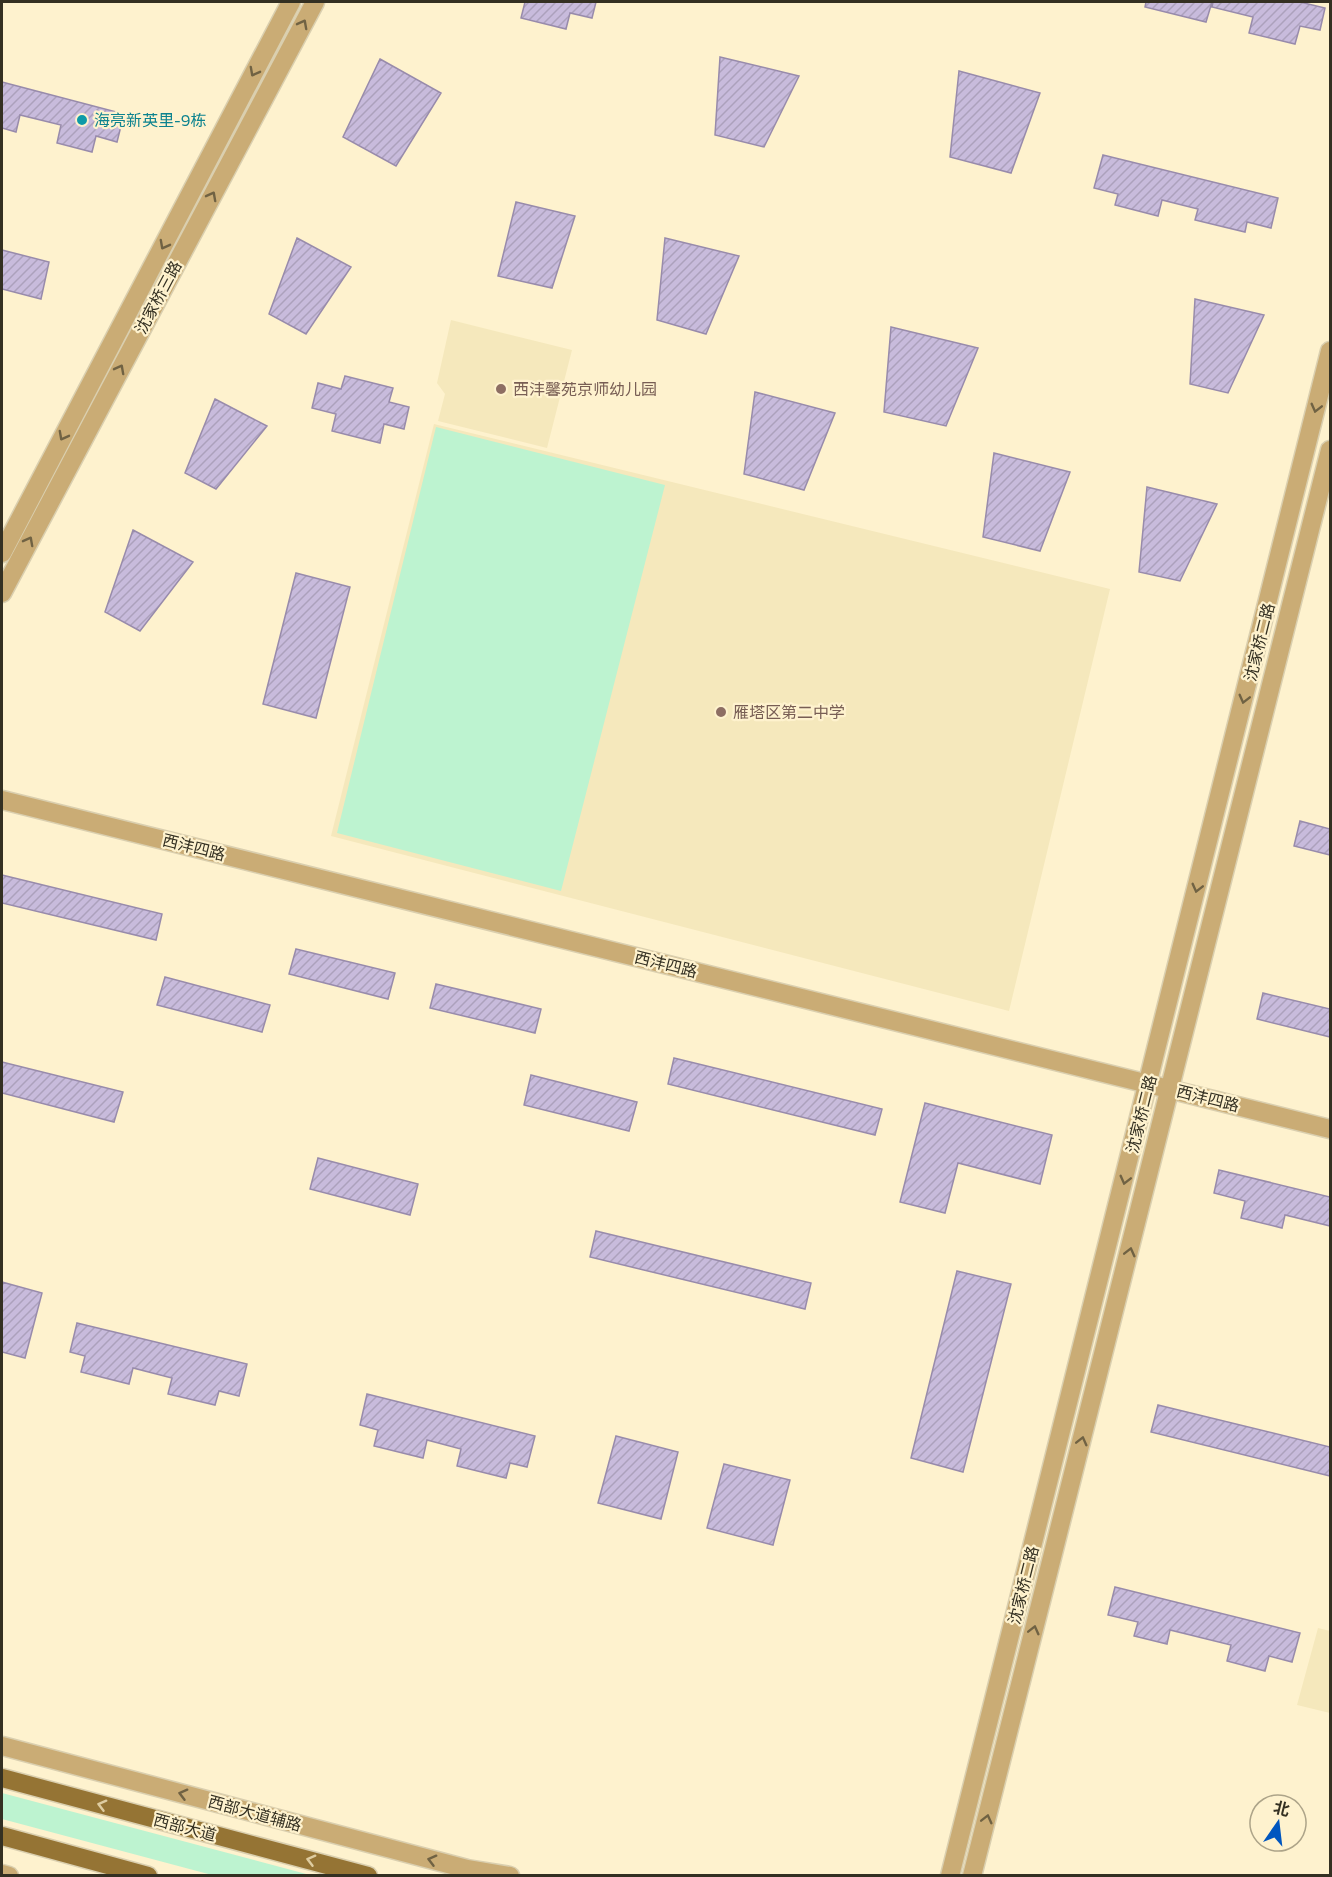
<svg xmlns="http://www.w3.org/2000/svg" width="1332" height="1877" font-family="Commissioner,'Noto Sans SC',sans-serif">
	<defs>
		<pattern id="building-hatch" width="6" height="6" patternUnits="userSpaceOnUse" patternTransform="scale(1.5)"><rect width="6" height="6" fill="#c8bbdc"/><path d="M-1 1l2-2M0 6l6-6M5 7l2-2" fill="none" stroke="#aca1bc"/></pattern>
	</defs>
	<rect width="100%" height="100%" fill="#fef2ce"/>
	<path fill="#f5e8bc" d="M451,320L572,350L547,448L438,421L445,394L437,383Z
		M434,424L1110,589L1009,1011L331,836Z
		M1318,1628L1330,1631V1713L1297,1705Z"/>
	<path fill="#bdf3d0" d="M436,427L665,485L561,891L337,833Z
		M2,1793L310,1875H212L2,1819Z"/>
	<path fill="url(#building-hatch)" stroke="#988bab" stroke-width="1.5" d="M525,2H596L592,18L570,13L566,29L521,18Z
		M1146,2H1212L1206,22L1145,7Z
		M1213,2H1300L1325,8L1320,30L1300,26L1295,44L1249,33L1253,17L1212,7Z
		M720,57L799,76L764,147L715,135Z
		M380,59L441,93L396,166L343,137Z
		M959,71L1040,93L1011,173L950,157Z
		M2,82L124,114L117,142L96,136L92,152L57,143L61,125L20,115L16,132L2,128Z
		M1103,155L1278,198L1271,228L1247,222L1245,232L1195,220L1198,209L1162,200L1158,216L1115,205L1118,194L1094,188Z
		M516,202L575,216L552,288L498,276Z
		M297,238L351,267L306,334L269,314Z
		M665,238L739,256L706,334L657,320Z
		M2,250L49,262L41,299L2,289Z
		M1195,299L1264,315L1228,393L1190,384Z
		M891,327L978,348L946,426L884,412Z
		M345,376L393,388L389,402L409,407L404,429L384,424L380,443L332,431L336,414L312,408L318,383L341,389Z
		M755,392L835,413L804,490L744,474Z
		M215,399L267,426L216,489L185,473Z
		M994,453L1070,472L1040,551L983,537Z
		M1147,487L1217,504L1180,581L1139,572Z
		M133,530L193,562L140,631L105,612Z
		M296,573L350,587L316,718L263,704Z
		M1300,821L1330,829V855L1294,846Z
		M2,875L162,914L156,940L2,903Z
		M296,949L395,973L388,999L289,974Z
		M165,977L270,1005L262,1032L157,1005Z
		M436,984L541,1009L535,1033L430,1008Z
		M1263,993L1330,1009V1037L1257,1019Z
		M674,1058L882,1109L875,1135L668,1084Z
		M2,1062L123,1092L114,1122L2,1093Z
		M531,1075L637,1102L629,1131L524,1105Z
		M925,1103L1052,1135L1040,1184L958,1163L945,1213L900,1202Z
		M318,1158L418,1184L410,1215L310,1189Z
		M1219,1170L1330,1197V1226L1285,1215L1282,1228L1241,1218L1245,1201L1214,1193Z
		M596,1231L811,1283L805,1309L590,1257Z
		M957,1271L1011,1284L963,1472L911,1458Z
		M2,1282L42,1293L25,1358L2,1352Z
		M77,1323L247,1364L239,1396L219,1391L215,1405L168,1394L172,1378L133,1368L129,1384L81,1372L85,1356L70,1352Z
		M367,1394L535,1436L527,1467L510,1463L506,1478L457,1466L461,1449L427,1440L423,1458L374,1446L378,1430L360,1425Z
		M1158,1405L1330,1447V1476L1151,1432Z
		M616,1436L678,1452L661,1519L598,1503Z
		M724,1464L790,1480L773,1545L707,1528Z
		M1115,1587L1300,1633L1292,1662L1269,1656L1265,1671L1227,1661L1231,1645L1170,1630L1167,1644L1134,1636L1138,1622L1108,1615Z"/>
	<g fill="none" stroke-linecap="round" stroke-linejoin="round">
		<defs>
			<path id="minor" d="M2,1746L467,1869L510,1876
				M2,1874L9,1876"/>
			<path id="tertiary" d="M2,553L291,2
				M2,593L315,2
				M2,800L1330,1129
				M950,1876L1330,351
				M972,1876L1330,450"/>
			<path id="primary" d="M2,1778L368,1876
				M2,1836L148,1876"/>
		</defs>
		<use href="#minor" stroke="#dacfaf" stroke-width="21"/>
		<use href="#tertiary" stroke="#dacfaf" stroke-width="21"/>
		<use href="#primary" stroke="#dacfaf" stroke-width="21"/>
		<use href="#minor" stroke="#caac75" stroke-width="18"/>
		<use href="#tertiary" stroke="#caac75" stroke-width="18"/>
		<use href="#primary" stroke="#957434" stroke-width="18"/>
	</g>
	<defs><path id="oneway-chevron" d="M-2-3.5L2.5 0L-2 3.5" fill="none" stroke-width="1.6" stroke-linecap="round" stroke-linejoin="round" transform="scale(1.5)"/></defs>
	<g stroke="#706243">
		<use href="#oneway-chevron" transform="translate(303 24) rotate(-62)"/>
		<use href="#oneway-chevron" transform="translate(254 72) rotate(118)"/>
		<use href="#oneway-chevron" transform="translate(212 196) rotate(-62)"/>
		<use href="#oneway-chevron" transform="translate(164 245) rotate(118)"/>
		<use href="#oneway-chevron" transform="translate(120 369) rotate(-62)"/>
		<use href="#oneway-chevron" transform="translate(1316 408) rotate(104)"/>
		<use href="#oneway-chevron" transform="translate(63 436) rotate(118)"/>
		<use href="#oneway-chevron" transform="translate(29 541) rotate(-62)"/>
		<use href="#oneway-chevron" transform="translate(1244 699) rotate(104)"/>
		<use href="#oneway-chevron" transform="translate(1197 888) rotate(104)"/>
		<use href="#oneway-chevron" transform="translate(1125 1180) rotate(104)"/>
		<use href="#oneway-chevron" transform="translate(1130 1252) rotate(-76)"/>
		<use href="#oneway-chevron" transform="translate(1082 1441) rotate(-76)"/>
		<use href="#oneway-chevron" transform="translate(1034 1630) rotate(-76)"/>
		<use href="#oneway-chevron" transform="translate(183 1794) rotate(-165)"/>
		<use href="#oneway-chevron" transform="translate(987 1819) rotate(-76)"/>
		<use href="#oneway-chevron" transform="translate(432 1860) rotate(-165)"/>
	</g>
	<g stroke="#decca0">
		<use href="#oneway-chevron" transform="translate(102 1805) rotate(-165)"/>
		<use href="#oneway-chevron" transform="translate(311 1860) rotate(-165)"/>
	</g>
	<circle fill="#0f9aa8" stroke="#fef2ce" stroke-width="2" cx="82" cy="120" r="6"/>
	<g fill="#8d6e63" stroke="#fef2ce" stroke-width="2">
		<circle cx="501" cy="389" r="6"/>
		<circle cx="721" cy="712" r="6"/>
	</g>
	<g text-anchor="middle" stroke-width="4.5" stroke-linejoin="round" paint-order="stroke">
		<g font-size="16" fill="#0d838f" stroke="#fef2ce" text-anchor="start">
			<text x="94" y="126">海亮新英里-9栋</text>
		</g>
		<g font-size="16" fill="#343022" stroke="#fef2ce">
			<text transform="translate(158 297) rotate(-62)" y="6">沈家桥三路</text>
			<text transform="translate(1259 642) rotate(-76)" y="6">沈家桥二路</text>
			<text transform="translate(194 847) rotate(14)" y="6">西沣四路</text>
			<text transform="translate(666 964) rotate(14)" y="6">西沣四路</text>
			<text transform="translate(1208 1098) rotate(14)" y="6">西沣四路</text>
			<text transform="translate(1141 1114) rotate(-76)" y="6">沈家桥二路</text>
			<text transform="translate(1023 1585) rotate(-76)" y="6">沈家桥二路</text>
			<text transform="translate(255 1813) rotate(15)" y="6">西部大道辅路</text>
			<text transform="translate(185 1827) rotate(15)" y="6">西部大道</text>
		</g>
		<g font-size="16" fill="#785e54" stroke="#fef2ce" text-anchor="start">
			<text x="513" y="395">西沣馨苑京师幼儿园</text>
			<text x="733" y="718">雁塔区第二中学</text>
		</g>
	</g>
	<rect width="1332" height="1877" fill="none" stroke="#343022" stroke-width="6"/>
	<g transform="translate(1278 1823) rotate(14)"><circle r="28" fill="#fef2ce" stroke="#ada489" stroke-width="1.5"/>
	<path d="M0-4.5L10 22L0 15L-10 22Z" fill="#0056bf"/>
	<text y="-9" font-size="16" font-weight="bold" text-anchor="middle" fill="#343022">北</text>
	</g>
</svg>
